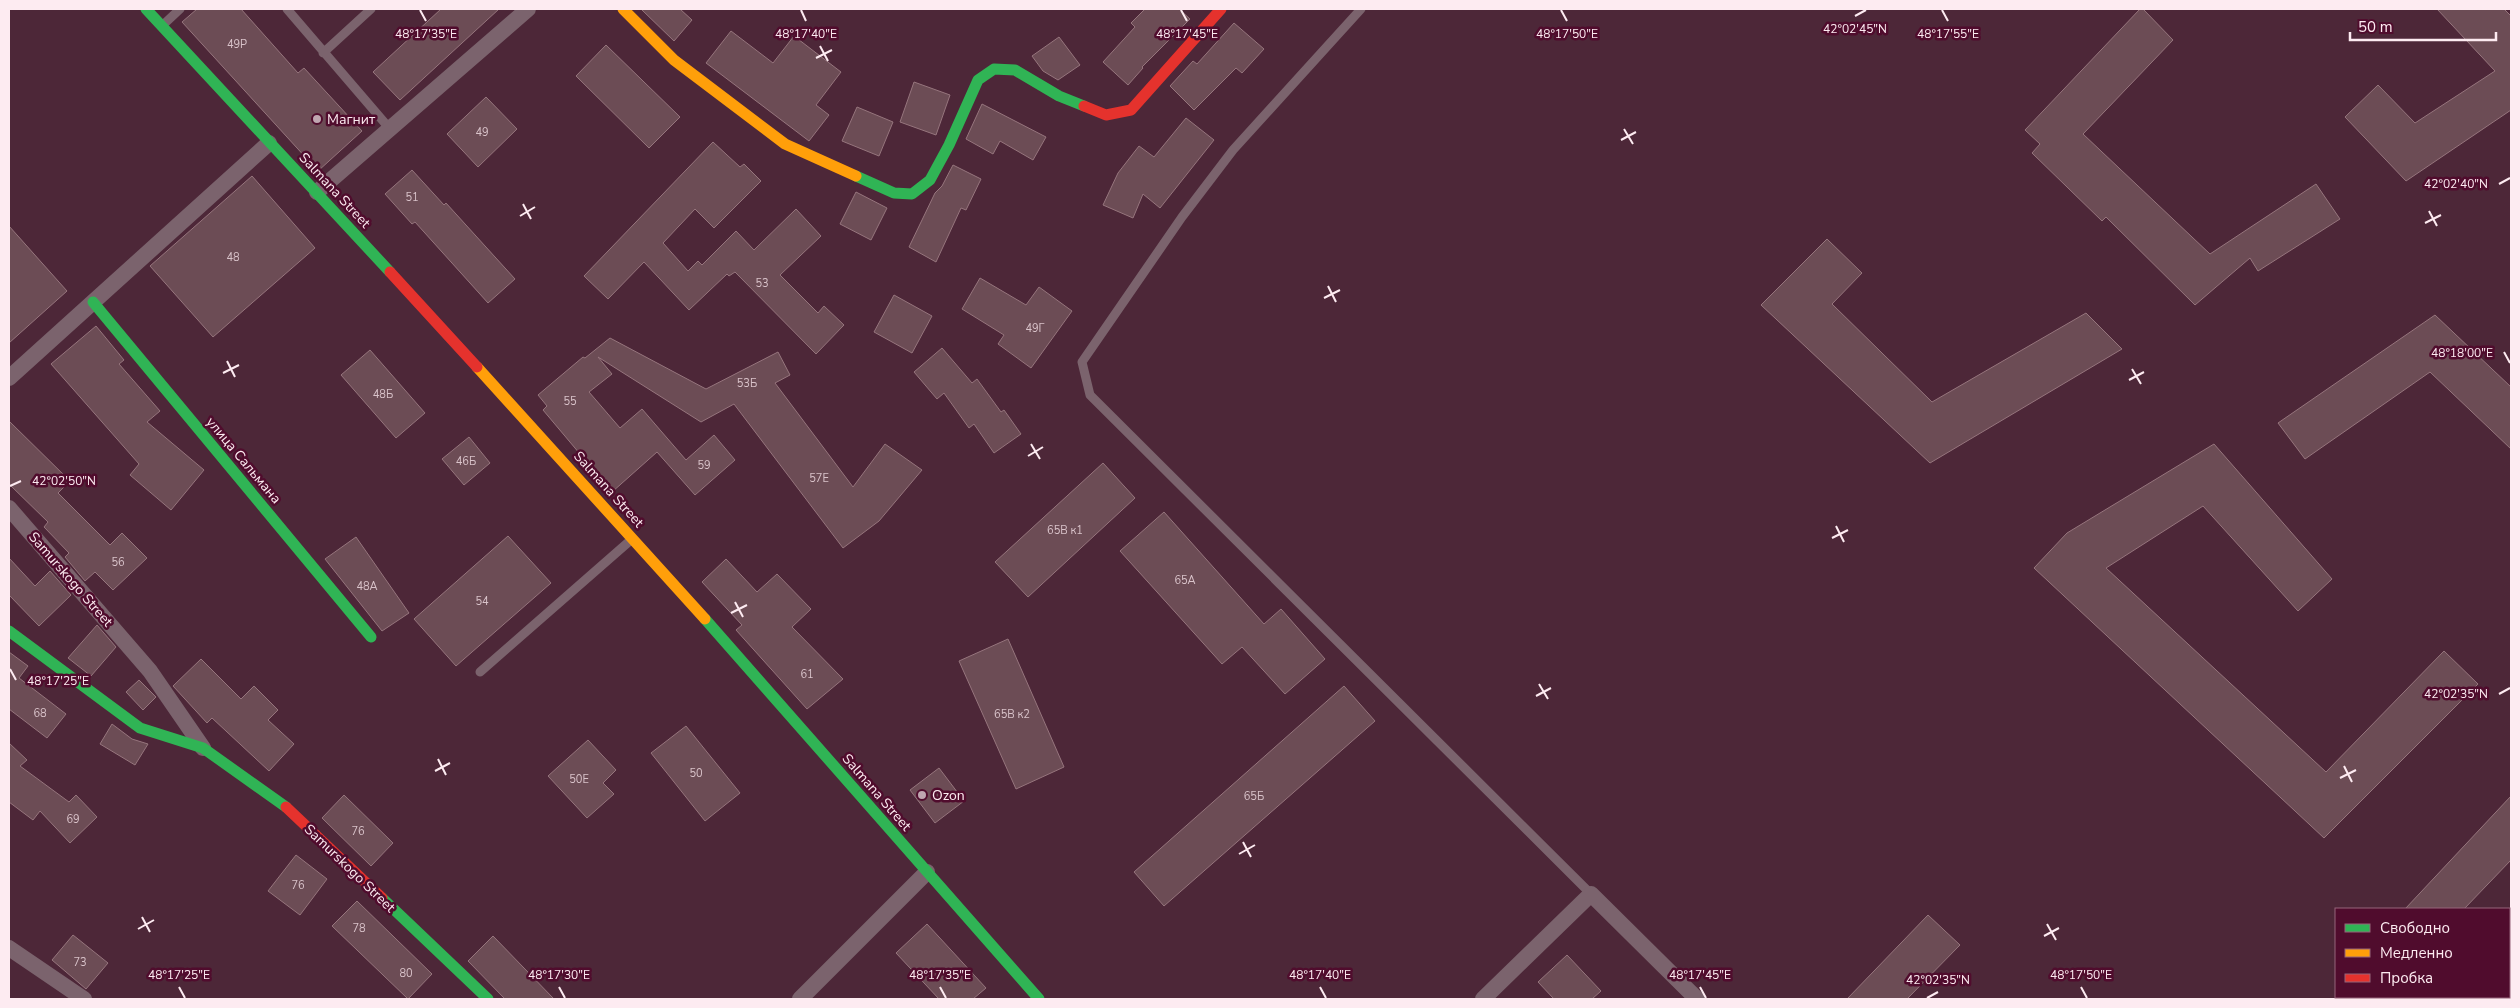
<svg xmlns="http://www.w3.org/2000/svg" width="2520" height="1008" font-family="'Nunito Sans',sans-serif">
	<rect width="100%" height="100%" fill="#4d2738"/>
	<path fill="#6c4c55" stroke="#96757d" d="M197,9H241L298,73L304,68L362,131L318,171L182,22Z
		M441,9H499L400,100L373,72Z
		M641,9H680L692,20L674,41Z
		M1145,9H1179L1190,19L1142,67L1143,68L1128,85L1103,62L1135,27L1131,23Z
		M2140,9H2143L2173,40L2083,134L2210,254L2316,184L2340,219L2258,271L2250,258L2195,305L2106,217L2102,221L2032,153L2040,144L2025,130Z
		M2437,9H2504L2511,16V110L2406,181L2345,117L2378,85L2415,123L2495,71Z
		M1234,23L1264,49L1242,73L1236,68L1194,110L1170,86L1193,61L1197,64Z
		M731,31L773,63L794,36L841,72L816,105L829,115L809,141L706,63Z
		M1059,37L1080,65L1058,80L1043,71L1032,56Z
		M606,45L680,117L649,148L576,76Z
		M914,82L950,95L936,135L900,122Z
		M486,97L517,129L478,167L447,134Z
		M982,104L1046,137L1033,160L1000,141L993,154L966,139Z
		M857,107L893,122L879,156L842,141Z
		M1186,118L1214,140L1160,208L1143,194L1133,218L1103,205L1118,173L1139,146L1154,157Z
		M713,142L740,167L744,164L761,181L714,228L695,209L663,243L688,271L698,261L702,265L736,231L754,250L796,209L821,236L780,275L818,313L824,306L844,325L816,354L735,272L729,276L727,274L689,310L644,262L608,299L584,276Z
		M953,165L981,179L966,210L961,208L936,262L909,247L935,193L942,186Z
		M412,170L444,205L446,203L515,279L488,303L415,222L412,224L385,194Z
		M252,176L315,248L213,337L150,266Z
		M856,192L887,208L871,240L840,224Z
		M9,226L67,291L9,343Z
		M1827,239L1862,273L1832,304L1932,402L2086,313L2122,349L1930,463L1761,305Z
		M980,278L1026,305L1039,287L1072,311L1031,368L998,344L1004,335L962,309Z
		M894,295L932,316L912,353L874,332Z
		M2435,315L2511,387V449L2430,372L2305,459L2278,423Z
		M96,326L124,360L119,364L160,411L147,422L204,470L171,510L130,475L139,464L51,364Z
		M610,338L706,389L778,352L790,375L775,383L853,487L885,444L922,470L879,521L843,548L734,404L701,422L598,357L612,374L589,392L620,428L642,409L686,460L714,435L735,460L695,495L657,452L612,492L543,410L547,406L538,395L583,357L585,358Z
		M942,348L972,383L977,379L1001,412L1004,410L1021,434L994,453L974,424L969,428L944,393L937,399L914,372Z
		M370,350L425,413L396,438L341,375Z
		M9,421L70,481L58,493L110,545L122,533L147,558L113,590L95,572L85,581L65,557L69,553L44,527L48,522L9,484Z
		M469,437L490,463L464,485L442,459Z
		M2214,444L2332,579L2298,611L2203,506L2106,568L2326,772L2444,651L2478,684L2324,838L2034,568L2067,533Z
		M1103,463L1135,498L1028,597L995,562Z
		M1164,512L1264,624L1281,609L1325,659L1285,694L1242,647L1222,664L1120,551Z
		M508,536L551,583L456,666L414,619Z
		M356,537L409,613L382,631L325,559Z
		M9,558L35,586L50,571L71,595L39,626L9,595Z
		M726,559L757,592L777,574L811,609L792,627L843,679L807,709L736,630L742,625L702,582Z
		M97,625L116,647L91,676L68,658Z
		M1008,639L1064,767L1016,789L959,661Z
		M9,652L28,666L19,678L66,714L47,738L9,709Z
		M201,659L241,699L254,686L278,710L268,720L294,744L269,771L212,718L207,723L173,686Z
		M139,680L156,697L143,710L126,692Z
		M1344,686L1375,721L1164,906L1134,872Z
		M112,724L132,739L148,744L135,765L100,744Z
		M686,726L740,793L705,821L651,753Z
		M588,740L616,770L603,783L614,794L587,818L548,776Z
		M9,743L27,760L20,766L69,802L76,795L97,817L70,843L40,811L33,820L9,802Z
		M939,768L964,801L935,823L910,790Z
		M344,795L393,843L371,866L322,818Z
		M2511,796V860L2464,909H2405Z
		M296,855L327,879L300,915L268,891Z
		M357,901L432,974L408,999L332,926Z
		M1928,915L1960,945L1907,999H1847Z
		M927,924L986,988L973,999H939L896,953Z
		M73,935L108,963L86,989L52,960Z
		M493,936L554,999H505L468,961Z
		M1567,955L1601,991L1592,999H1554L1538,982Z"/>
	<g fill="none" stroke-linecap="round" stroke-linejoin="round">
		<path stroke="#7b636d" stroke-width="9" d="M287,9L390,129
			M1361,9L1233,150L1182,217L1082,362L1090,395L1591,894
			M164,24L180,9
			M323,53L371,9
			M480,672L632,539"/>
		<path stroke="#7b636d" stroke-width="16" d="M317,192L528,9
			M9,378L269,143
			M9,508L150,671L203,748
			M9,948L84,999
			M800,999L927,872
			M1483,999L1591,894L1697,999"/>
		<path stroke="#30b455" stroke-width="11" d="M146,9L390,272
			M856,176L894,193L912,194L930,180L949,145L978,80L994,69L1015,70L1059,96L1084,106
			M93,302L371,637
			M705,619L1039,999
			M9,631L140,728L203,748L286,807
			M382,898L488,999"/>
		<path stroke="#ff9f0a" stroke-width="11" d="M623,9L674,60L785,144L856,176
			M477,367L705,619"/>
		<path stroke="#e5322d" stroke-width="11" d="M1084,106L1106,115L1131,110L1221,9
			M390,272L477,367
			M286,807L382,898"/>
	</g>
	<path fill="none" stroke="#fdebf1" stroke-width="2" d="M420,10L426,21M801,10L806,21M1181,10L1187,21M1561,10L1567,21M1942,10L1948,21M1855,16L1866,10M820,46L828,61M816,58L832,50M1624,129L1633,144M1621,140L1636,132M2499,184L2510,178M523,204L531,219M2429,211L2437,226M520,216L535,207M2425,223L2441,215M1328,286L1336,302M1324,298L1340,290M2504,352L2510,363M227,361L235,377M2132,369L2141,384M223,373L239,365M2129,380L2144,372M1031,444L1040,459M1028,456L1043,447M10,486L21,481M1836,526L1844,542M1832,538L1848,530M735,602L743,617M731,613L747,605M10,669L16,680M1539,684L1548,699M2499,694L2510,688M1536,696L1551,688M438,759L446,775M2344,766L2352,782M435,771L450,763M2340,778L2356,770M1243,842L1251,857M1239,854L1255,845M142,917L150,932M2047,924L2056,940M138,929L154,920M2044,936L2059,928M179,987L185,998M559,987L565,998M940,987L946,998M1320,987L1326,998M1700,987L1706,998M2081,987L2087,998M1927,998L1938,992"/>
	<g fill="#bfa6b0" stroke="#500c2d" stroke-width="2">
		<circle cx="317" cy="119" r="5"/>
		<circle cx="922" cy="795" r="5"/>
	</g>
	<g text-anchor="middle" stroke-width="5" stroke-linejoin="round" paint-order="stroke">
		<g font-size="11" fill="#d9c3ca">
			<text x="237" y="48">49Р</text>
			<text x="482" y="136">49</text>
			<text x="412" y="201">51</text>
			<text x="233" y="261">48</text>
			<text x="762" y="287">53</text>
			<text x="1035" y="332">49Г</text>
			<text x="747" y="387">53Б</text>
			<text x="383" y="398">48Б</text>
			<text x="570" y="405">55</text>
			<text x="466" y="465">46Б</text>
			<text x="704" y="469">59</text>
			<text x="819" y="482">57Е</text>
			<text x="1065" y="534">65В к1</text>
			<text x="118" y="566">56</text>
			<text x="1185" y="584">65А</text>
			<text x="367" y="590">48А</text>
			<text x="482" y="605">54</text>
			<text x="807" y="678">61</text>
			<text x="40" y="717">68</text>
			<text x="1012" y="718">65В к2</text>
			<text x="696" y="777">50</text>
			<text x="579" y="783">50Е</text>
			<text x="1254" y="800">65Б</text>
			<text x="73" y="823">69</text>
			<text x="358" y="835">76</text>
			<text x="298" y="889">76</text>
			<text x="359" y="932">78</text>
			<text x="80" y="966">73</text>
			<text x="406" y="977">80</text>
		</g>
		<g font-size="14" fill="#fdebf1" stroke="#500c2d" text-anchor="start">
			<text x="327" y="124">Магнит</text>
			<text x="932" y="800">Ozon</text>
		</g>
		<g font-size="14" fill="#fdebf1" stroke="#500c2d">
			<text transform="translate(335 190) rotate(47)" y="5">Salmana Street</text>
			<text transform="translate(244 460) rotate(50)" y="5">улица Сальмана</text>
			<text transform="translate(609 489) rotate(48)" y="5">Salmana Street</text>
			<text transform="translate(71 579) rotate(49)" y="5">Samurskogo Street</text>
			<text transform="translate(877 792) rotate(49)" y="5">Salmana Street</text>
			<text transform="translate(350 868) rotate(44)" y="5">Samurskogo Street</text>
		</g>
	</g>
	<g font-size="12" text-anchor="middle" fill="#fdebf1" stroke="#500c2d" stroke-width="5" stroke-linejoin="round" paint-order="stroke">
		<text x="1855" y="33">42°02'45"N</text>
		<text x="426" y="38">48°17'35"E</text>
		<text x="806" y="38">48°17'40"E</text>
		<text x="1187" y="38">48°17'45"E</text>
		<text x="1567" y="38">48°17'50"E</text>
		<text x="1948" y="38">48°17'55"E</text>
		<text x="2456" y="188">42°02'40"N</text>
		<text x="2462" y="357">48°18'00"E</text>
		<text x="64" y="485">42°02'50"N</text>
		<text x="58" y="685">48°17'25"E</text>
		<text x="2456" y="698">42°02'35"N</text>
		<text x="179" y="979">48°17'25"E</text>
		<text x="559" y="979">48°17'30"E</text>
		<text x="940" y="979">48°17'35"E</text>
		<text x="1320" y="979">48°17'40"E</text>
		<text x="1700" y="979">48°17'45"E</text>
		<text x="2081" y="979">48°17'50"E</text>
		<text x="1938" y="984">42°02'35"N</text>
	</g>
	<rect width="2520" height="1008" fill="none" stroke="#fdebf1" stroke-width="20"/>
	<rect x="2335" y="908" width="175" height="90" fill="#500c2d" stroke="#95657b"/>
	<rect x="2345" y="924" width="25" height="8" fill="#30b455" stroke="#95657b"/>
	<text x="2380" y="933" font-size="15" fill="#fdebf1">Свободно</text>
	<rect x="2345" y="949" width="25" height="8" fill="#ff9f0a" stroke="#95657b"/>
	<text x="2380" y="958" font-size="15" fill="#fdebf1">Медленно</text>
	<rect x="2345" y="974" width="25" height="8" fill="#e5322d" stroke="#95657b"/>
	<text x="2380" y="983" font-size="15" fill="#fdebf1">Пробка</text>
	<path d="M2350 32v8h146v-8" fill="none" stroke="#fdebf1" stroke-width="2.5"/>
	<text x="2358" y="32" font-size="15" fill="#fdebf1" stroke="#500c2d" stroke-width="4" paint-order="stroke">50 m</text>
</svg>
